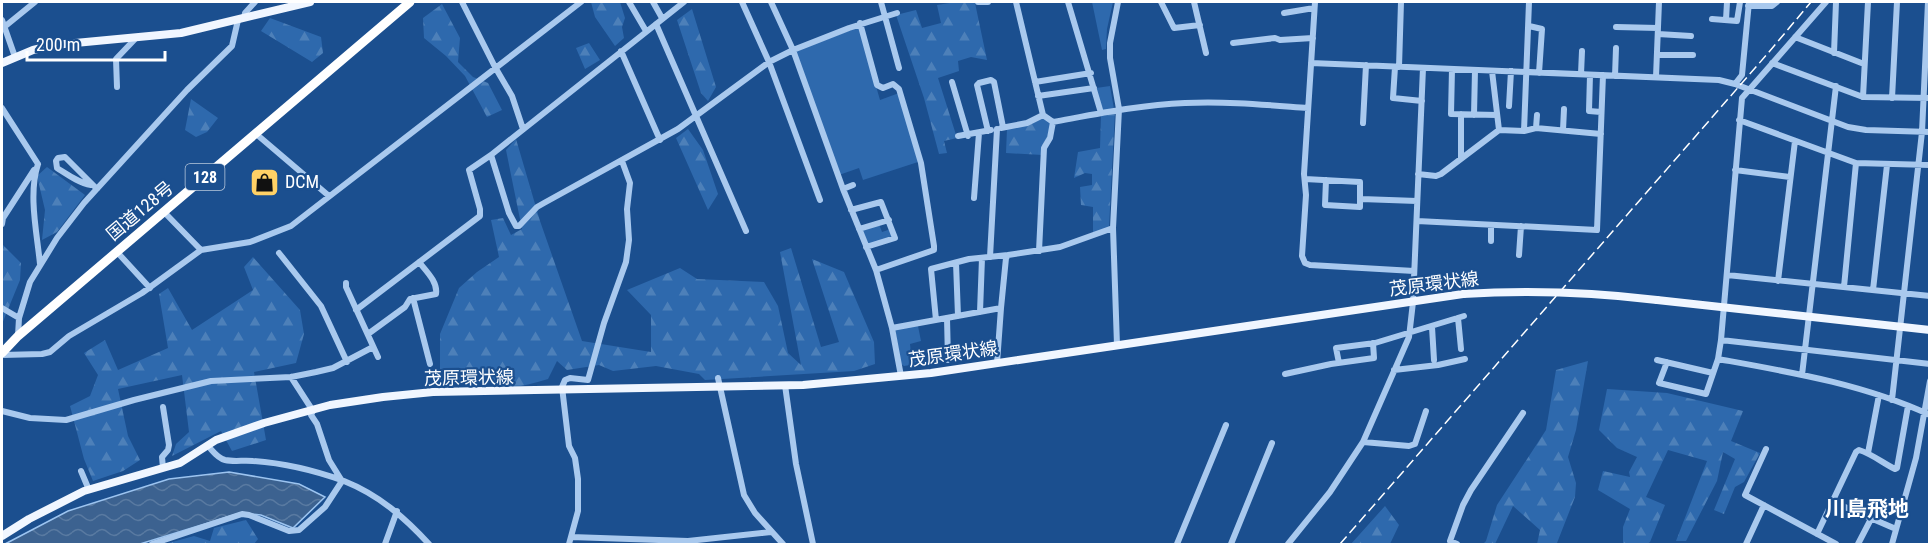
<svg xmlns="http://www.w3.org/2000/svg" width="1931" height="546" font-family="'Roboto Condensed','Noto Sans JP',sans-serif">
	<defs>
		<pattern id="forest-firs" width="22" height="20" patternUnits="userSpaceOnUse" patternTransform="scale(1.5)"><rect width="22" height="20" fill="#2e69ad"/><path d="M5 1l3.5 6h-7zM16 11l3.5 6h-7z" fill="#4d80b9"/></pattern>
		<pattern id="water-waves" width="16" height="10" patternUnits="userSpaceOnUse" patternTransform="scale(1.5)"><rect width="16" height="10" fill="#3c6290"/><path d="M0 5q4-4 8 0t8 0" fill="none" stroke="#597aa1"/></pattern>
	</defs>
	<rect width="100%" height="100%" fill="#1b4f8f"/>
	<path fill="#2e69ad" d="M1092,2H1113L1107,29L1106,49L1102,50Z
		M859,27L880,100L899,93L918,162L863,180L859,168L839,175L796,51Z
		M1110,86L1114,109L1102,112L1096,88Z
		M879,224L882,232L891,229L893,236L869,245L861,229Z
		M918,326L921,341L910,344L911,353L922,351L924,363L904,366L901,364L895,329Z"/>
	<path fill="url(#forest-firs)" d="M591,2H620L625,18L622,27L624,38L615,46L595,17Z
		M956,2H973L975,3L987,60L971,57L958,61L959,71L938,78L957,138L944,141L947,153L939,154L924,98L896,15L916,10L922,28L941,23L937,5Z
		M442,4L460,38L458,62L473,77L488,83L502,110L487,117L465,76L446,56L424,38L423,18Z
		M692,9L716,87L708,101L701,93L677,20Z
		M270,18L321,37L323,53L312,62L261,31Z
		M589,43L600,60L585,69L576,48Z
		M191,99L218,118L207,132L196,137L185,130Z
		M1115,112L1109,227L1093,234V207L1081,205L1080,187L1092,185V174L1085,173L1074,178L1078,152L1100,148L1101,115Z
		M1044,117L1051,123L1043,155L1006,153L1007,129L1033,123Z
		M688,129L703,150L718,194L708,210L676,138Z
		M516,139L540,221L582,341L651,352V315L627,290L680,268L697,279L764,282L778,306L788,353L801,365L780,252L791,248L821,347L839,342L812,259L844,272L874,342L875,364L854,371L705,380L699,374L656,366L613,371L599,365L567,370L557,361L548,379C522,386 502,395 480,375L440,386V334L459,288L477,272L499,257L491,220L503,218L511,235L522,229L506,150Z
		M47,167L85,195L57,232L42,240L45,210L37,176Z
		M3,245L21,263L20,280L2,324V249Z
		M253,257L300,310L304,334L296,363L254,372L266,440L232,451L221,431L172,456L176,444L189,432L182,375L118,389L128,436L140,460L123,471L93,481L84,459L70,406L90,396L98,375L84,353L105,340L118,370L168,348L159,294L168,288L192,330L253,290L244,267Z
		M1588,361L1576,430L1568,457L1576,483L1575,497L1557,543L1537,544L1540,530L1513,506L1495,544H1483L1486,541L1497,505L1546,430L1556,370Z
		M1607,389L1667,393L1743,411L1731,441L1760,453L1744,482L1735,487L1724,514L1714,510L1735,459L1723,452L1717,481L1686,541H1676L1707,461L1668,450L1646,497L1665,505L1650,542L1647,544H1623V527L1630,509L1598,490L1603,471L1630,477L1629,472L1637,457L1617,448L1599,430Z
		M1385,506L1399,525L1390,544H1351Z
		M246,520L258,539L254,544H165L194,536L210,541L214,528Z"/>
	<path fill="url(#water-waves)" stroke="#9cc4f0" stroke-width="1.5" d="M229,472L299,484L325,497L293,528L261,515L240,513L140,544H5L68,511L169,479Z"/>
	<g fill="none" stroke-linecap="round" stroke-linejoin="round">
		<path stroke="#a9c9ee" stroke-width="6" d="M462,2L495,67L512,96L523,129
			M629,2L646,31
			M653,2L662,18
			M742,2L769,62L820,200
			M771,2L793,50L843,189L876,270L892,328L901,376
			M881,2L899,68
			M978,2H988
			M1016,2L1043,115L1053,122C1097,114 1140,105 1185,103C1226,101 1267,105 1308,108
			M1068,2L1101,113
			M1161,2L1174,28L1200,25
			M1194,2L1206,53
			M1315,2L1304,174L1306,195L1302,256L1305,263L1310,265L1414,271
			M1748,6H1772L1777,2
			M1284,13L1314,8
			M244,18L245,13L255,2
			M1712,19L1737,21L1740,2
			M2,20L15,57
			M1726,20L1727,2
			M860,23L877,85L883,88L893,84L899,89L921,163L934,246V250L876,270
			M656,24L746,231
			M1529,26L1542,29L1539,73
			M1616,27L1658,28
			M3,28L35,2
			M1658,34L1691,36
			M1795,37L1864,64
			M1233,43L1275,38L1280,40L1313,38
			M621,51L660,140
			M1834,53L1836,2
			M1657,55H1693
			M1311,63L1719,80L1735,84L1848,127L1866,130L1930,132
			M1772,63L1863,97L1930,98
			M1395,67L1393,98L1422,101
			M1399,67L1401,2
			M1452,69L1451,114L1497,115
			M1492,71L1499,130
			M1581,74L1582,51
			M1590,75L1589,111L1601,112
			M1615,76L1616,48
			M1656,77L1659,2
			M952,82L968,136
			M1035,82L1091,73
			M1735,84L1742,75L1749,2
			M117,87L116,59L136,38
			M1038,96L1094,88
			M1863,97L1868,2
			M1892,98L1897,2
			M1509,106L1511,71
			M2,108L38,164
			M1474,115L1475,70
			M1739,120L1856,163L1930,165
			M1363,123L1366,65
			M1001,128L1027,123L1043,115
			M1536,128L1537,115
			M1563,130L1564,109
			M988,131L977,85L979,83L991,80L994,82L1003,127
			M1524,131L1529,2
			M255,133L329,196
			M958,136L991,130
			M491,155L509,213L516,226H519L537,207L544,203L678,129L769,62L793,50L849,28L897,13
			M1461,158V114
			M38,164C28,194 37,233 40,264
			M1735,170L1790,177
			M1418,174L1436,176L1441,174L1499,130L1524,131L1536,128L1601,134
			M1305,179L1360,182V207L1325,205L1326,180
			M91,185C79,183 68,175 57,168L56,161L58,158L65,157L97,189
			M843,189L853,185
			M974,198L979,133
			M1361,199L1417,201
			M851,210L881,202L895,238L866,247
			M164,212L201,250
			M1417,221L1597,230L1603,75
			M2,224L3,218L34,170
			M859,229L889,220
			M1491,241V225
			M1039,251L1044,148L1050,138L1053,122
			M117,252L150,288
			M279,253L321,306L347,362
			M1519,255L1521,226
			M990,257L997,129
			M956,263L958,316
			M1727,275L1930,296
			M1778,281L1795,141
			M346,283V287L378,357
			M1844,287L1856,163
			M1873,290L1887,165
			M413,298L430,364
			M2,308L19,318
			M356,310L480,216V209L469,170L491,155L684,2
			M980,312L982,258
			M947,318L948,360
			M1458,318L1461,349
			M936,320L931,269L969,259L1008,255
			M1432,327L1434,360
			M892,328L1001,308L1006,258L1008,255L1060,247L1113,228
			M368,334L405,307L410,299L436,294C438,282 426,271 419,262
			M18,336L19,318L30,282L57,238L84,203L187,90L232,46L238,20
			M1721,340L1930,364
			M1117,345L1113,228L1119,109L1110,58V43L1118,2
			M2,355L42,354L50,352L69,336L142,293L201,250L250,242L291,226L581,2
			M1718,359C1790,372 1863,384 1930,415
			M1657,360L1713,373
			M1667,362L1659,383L1706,394L1718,359L1721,340L1742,98L1826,2
			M997,363L1001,308
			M1339,363L1336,348L1375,343L1464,316
			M1394,370L1438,365L1465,359
			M1285,374L1331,364L1374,358L1373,343
			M1802,375L1836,86
			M291,377L313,411L311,415L317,424L329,460L342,481
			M718,378L744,495L755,513L783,544
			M785,385L796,464L813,544
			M1892,400L1922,132L1928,2
			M2,411L30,418L66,420L134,400L211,381L291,377L316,372L333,368L373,347
			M1363,442L1409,446L1415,444L1426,411
			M208,446C213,451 217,458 225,460C234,462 244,460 253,461C283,463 316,471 344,481C379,495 404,517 429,544
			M1766,449L1745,495L1836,544
			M1868,453L1879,395
			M163,468L162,457L168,450L169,445L163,407
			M81,471L89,490
			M1831,501L1896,529
			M1817,534L1856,452L1859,450C1872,454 1883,463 1895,469L1897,468L1908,406
			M571,537L688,541L771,532
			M152,544L242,514L249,515L289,531L299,530L325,507L342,481
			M385,544L397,511
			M569,544L578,511V479L575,458L569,446L562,387L565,380L570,378L588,380L604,323L626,262L629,240L627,209L630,183L622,161
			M1177,544L1226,425
			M1231,544L1272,443
			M1288,544L1330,492L1363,442L1409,337L1413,302L1423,68
			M1457,544L1450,541L1463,505L1471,490L1523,413
			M1746,544L1764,505
			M1858,544L1871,519
			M1892,544L1916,458L1930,381"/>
		<path stroke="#f0f6ff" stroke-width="8" d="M2,63L33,50L54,45L181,33L310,2
			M1657,300L1930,330
			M2,536L29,519L84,491L180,463L216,440L264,423L330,405L383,397L433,392L803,385L931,373L1463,294"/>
		<path stroke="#fff" stroke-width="9" d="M2,353L18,336L410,2"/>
		<path stroke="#fff" stroke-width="1.5" stroke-dasharray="10 4.5" stroke-linecap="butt" d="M1340,544L1769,52L1811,2"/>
		<path stroke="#f0f6ff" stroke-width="8" d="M1463,294C1528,290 1591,292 1657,300"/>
	</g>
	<defs>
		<symbol id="shop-square" viewBox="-11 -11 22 22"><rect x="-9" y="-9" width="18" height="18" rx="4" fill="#ffd166" stroke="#1b4f8f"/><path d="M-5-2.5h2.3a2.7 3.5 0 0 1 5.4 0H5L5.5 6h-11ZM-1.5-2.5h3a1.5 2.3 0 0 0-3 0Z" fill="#111"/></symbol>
	</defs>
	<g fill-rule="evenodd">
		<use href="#shop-square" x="248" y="166" width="33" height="33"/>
	</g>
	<g text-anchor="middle" stroke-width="4.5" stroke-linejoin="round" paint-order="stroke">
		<rect fill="#1b4f8f" stroke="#bbcadd" stroke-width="1.5" x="185.5" y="164" width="39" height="26" rx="4.5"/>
		<g font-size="16" font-weight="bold" fill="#fff">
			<text x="205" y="183">128</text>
		</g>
		<g font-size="18" fill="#fff" stroke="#1b4f8f" text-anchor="start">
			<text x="285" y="188">DCM</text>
		</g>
		<g font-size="18" fill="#fff" stroke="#1b4f8f">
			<text transform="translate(140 211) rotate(-40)" y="6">国道128号</text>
			<text transform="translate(1434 284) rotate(-7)" y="6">茂原環状線</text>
			<text transform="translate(953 354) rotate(-8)" y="6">茂原環状線</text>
			<text transform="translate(469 378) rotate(-1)" y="6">茂原環状線</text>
		</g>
		<g font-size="21" font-weight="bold" fill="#fff" stroke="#1b4f8f">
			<text x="1867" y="516">川島飛地</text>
		</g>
	</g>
	<rect width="1931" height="546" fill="none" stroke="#ffffff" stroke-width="6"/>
	<path d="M27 51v9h138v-9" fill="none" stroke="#ffffff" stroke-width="3"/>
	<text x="36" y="51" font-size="18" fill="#ffffff" stroke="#1b4f8f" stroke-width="4.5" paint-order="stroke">200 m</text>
</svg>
